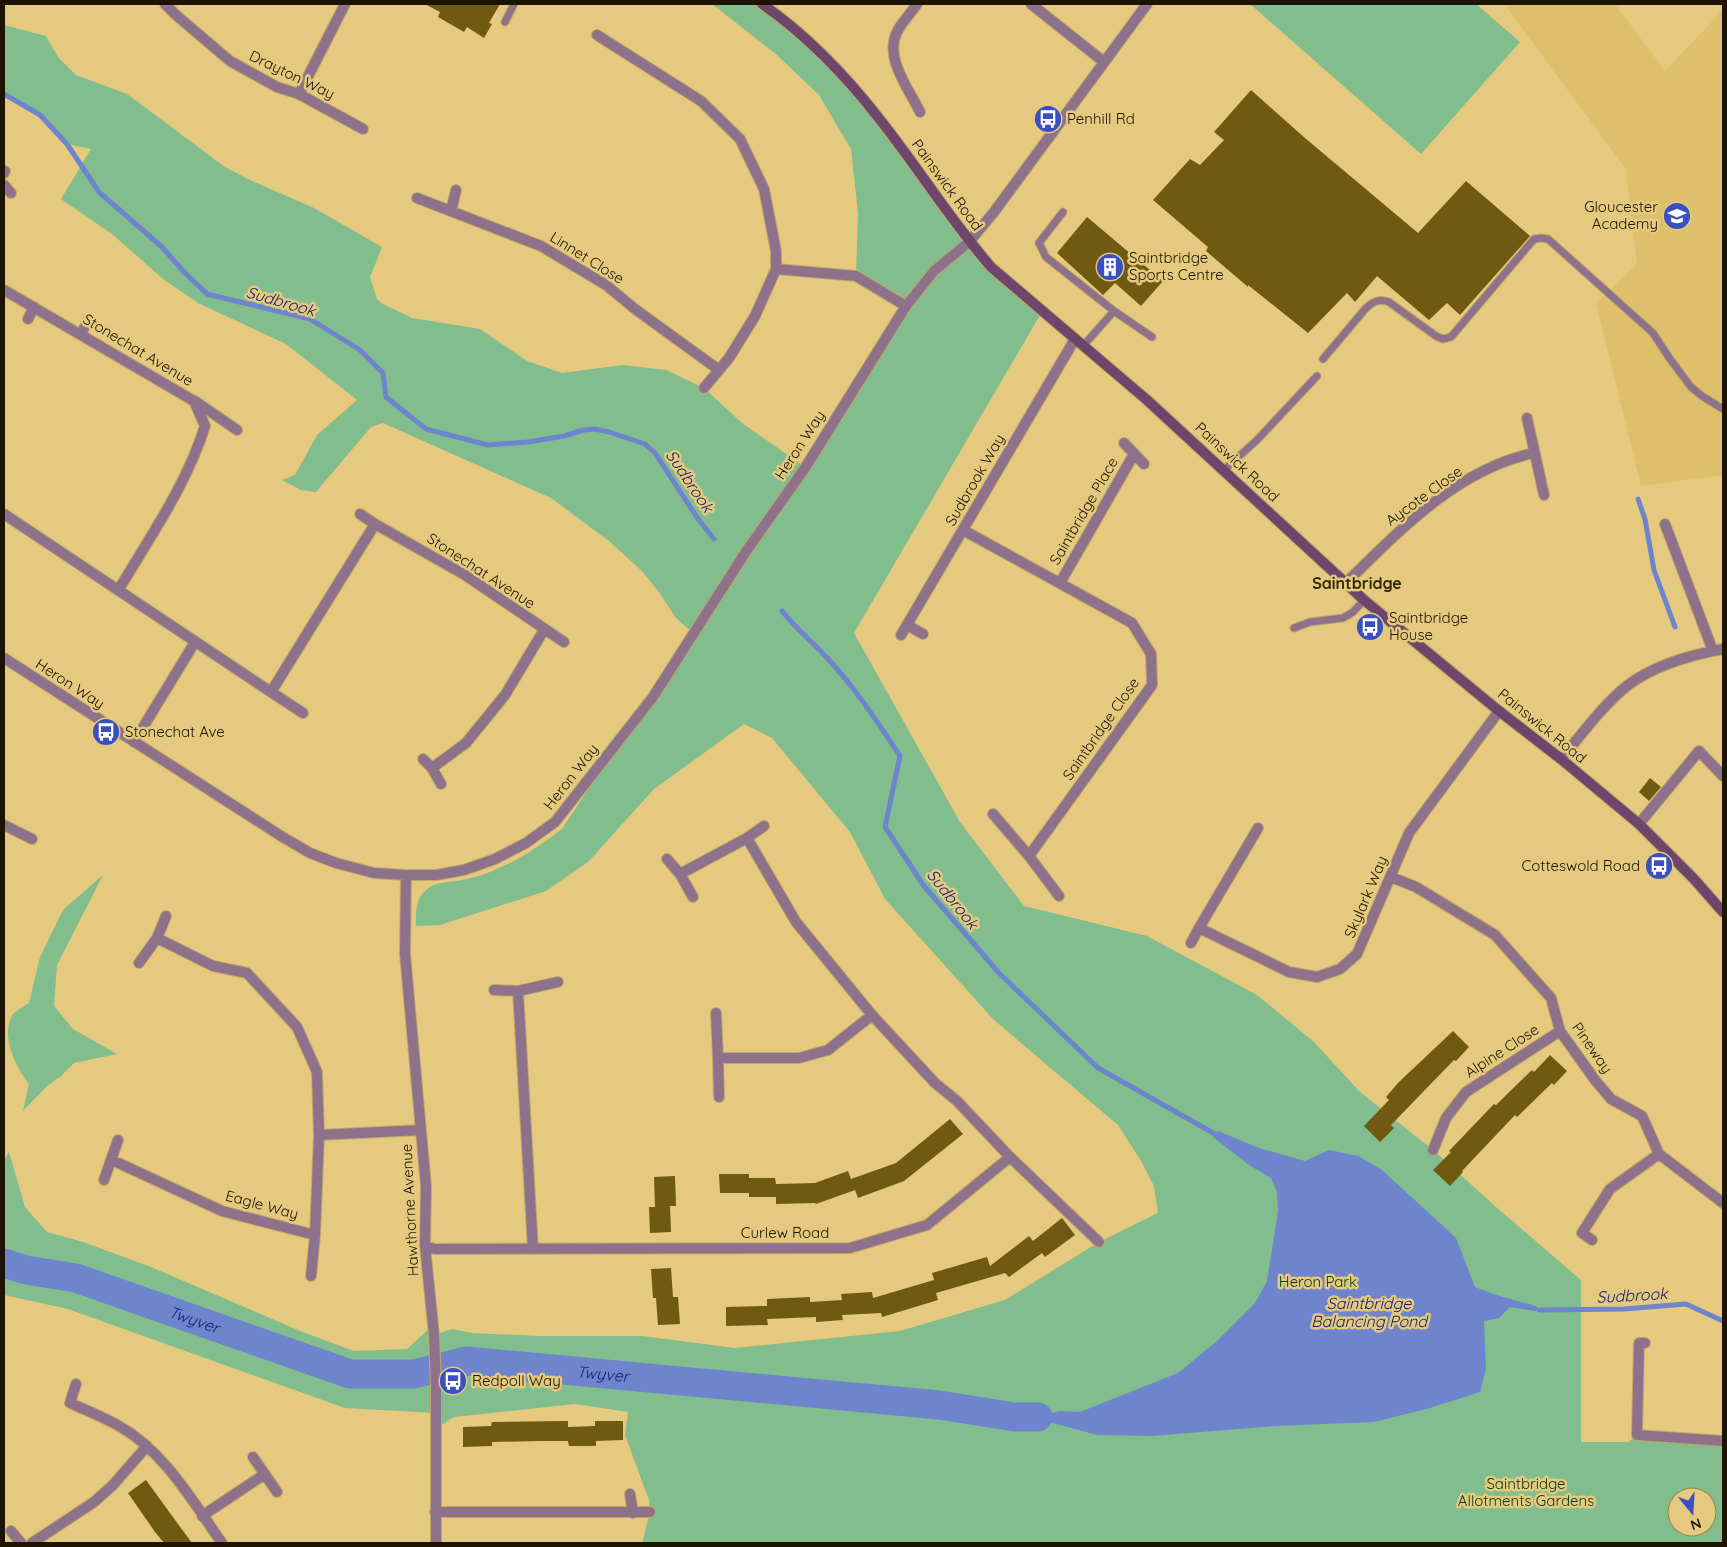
<svg xmlns="http://www.w3.org/2000/svg" width="1727" height="1547" font-family="Quicksand,sans-serif">
	<rect width="100%" height="100%" fill="#e4c97e"/>
	<path fill="#dec06c" d="M1512,4H1615L1665,71L1723,10V475L1641,486L1596,303L1637,264L1626,169L1507,8Z"/>
	<path fill="#81bd8d" fill-rule="evenodd" d="M712,4H761L848,81L969,242L1043,310L854,633L960,822L1024,906L1147,936L1257,995L1314,1042L1359,1091L1433,1150L1496,1207L1581,1280V1442H1628L1637,1435L1723,1441V1543H642L650,1512L649,1500L625,1435L628,1412L575,1404L454,1417L437,1428L436,1413L345,1408L68,1309L4,1295V1161L9,1152L25,1207L47,1232L83,1242L151,1267L300,1331L354,1351L407,1349L433,1325L434,1335L452,1329L472,1333L539,1336H642L735,1348L900,1331L1005,1300L1099,1242L1158,1213L1154,1186L1141,1161L1118,1125L994,1020L885,899L850,832L772,738L744,724L654,789L588,862L546,891L440,925L416,926C416,912 415,900 426,890C437,880 453,883 466,879C477,877 489,873 499,868C523,858 542,844 562,829L692,632L676,618L659,592L642,571L609,541L551,498L383,423L371,427L316,492L301,490L282,480L295,475L317,435L357,400L286,344L198,303L163,279L112,234L61,199L91,149L67,144L40,115L4,94V25L46,36L58,57L76,75L127,94L225,167L252,181L314,208L382,247L370,277L377,299L381,303L412,318L480,329L527,361L562,373L622,365L666,370L704,388L742,423L802,465L906,306L856,276L858,213L851,149L819,95L777,55ZM1677,1497H1707V1527H1677Z
		M1250,4H1476L1520,42L1421,154Z
		M103,875L57,965L54,1006L73,1029L117,1054L74,1063L60,1077L47,1086L23,1111L29,1084C15,1065 0,1036 13,1014C17,1010 24,1006 29,1003L40,957L63,910Z"/>
	<path fill="#6e84cc" d="M1218,1131L1259,1148L1305,1161L1329,1150L1358,1156L1382,1170L1456,1238L1475,1287L1496,1295L1536,1306L1539,1310L1535,1311L1510,1307L1499,1318L1484,1321L1486,1369L1480,1392L1430,1408L1374,1422L1275,1426L1152,1436L1097,1435L1038,1419V1416L1060,1411L1080,1412L1178,1373L1217,1341L1255,1303L1267,1281L1278,1211L1277,1192L1271,1178L1249,1165L1213,1137Z"/>
	<g fill="none" stroke-linecap="round" stroke-linejoin="round">
		<path stroke="#6e84cc" stroke-width="5" d="M4,94L40,115L67,144L99,192L162,247L184,272L207,294L310,319L360,350L383,373L386,397L426,429L488,445L528,442L564,436L583,430L595,429L609,432L645,444L655,453L698,519L714,539
			M1638,499L1645,519L1654,570L1675,627
			M782,611C796,629 814,643 829,660C856,689 878,723 900,756L885,827L924,886L999,973L1098,1068L1215,1134
			M1539,1310L1624,1309L1686,1304L1723,1321"/>
		<path stroke="#6e84cc" stroke-width="29" id="s1" d="M4,1263L26,1270L76,1278L350,1374H414L466,1361L939,1405L1015,1417H1038"/>
	</g>
	<path fill="#705911" d="M425,4H500L489,23L492,24L484,38L467,27L464,32L438,17L440,12Z
		M1251,90L1305,138L1418,233L1466,181L1530,236L1460,315L1447,303L1429,320L1377,276L1355,302L1347,293L1308,333L1248,285V287L1206,251L1208,247L1153,200L1190,159L1200,165L1224,140L1214,132Z
		M1087,217L1163,281L1141,306L1115,283L1103,295L1057,253Z
		M1650,778L1661,787L1649,801L1639,792Z
		M1453,1031L1469,1047L1456,1061L1454,1060L1391,1125L1394,1128L1380,1142L1364,1126L1389,1100L1386,1097L1399,1082Z
		M1550,1055L1567,1071L1554,1085L1552,1083L1517,1117L1515,1115L1462,1171L1463,1172L1450,1186L1433,1170L1451,1152L1449,1151L1494,1104L1496,1105L1532,1070L1534,1072Z
		M950,1119L963,1134L904,1181L858,1198L855,1190L816,1204L815,1203L776,1204V1197H749V1193H720L719,1174H749V1178H775L776,1184L815,1183L848,1171L851,1179L896,1163Z
		M675,1176L676,1206H670L671,1232L650,1233L649,1207H655L654,1177Z
		M1062,1218L1075,1235L1045,1257L1042,1253L1009,1277L1005,1273L936,1293L938,1300L882,1317L881,1313L842,1315L843,1320L816,1322V1317L767,1319L768,1325L726,1326V1307L767,1306V1299L810,1297V1302L842,1300L841,1294L872,1292L873,1298L934,1280L932,1273L987,1257L990,1266L1029,1236L1033,1241Z
		M671,1268L673,1297H678L680,1324L658,1325L656,1298H653L651,1269Z
		M568,1421V1427L595,1426V1421H623V1440L596,1441V1446H569L568,1441H538L492,1442V1446L463,1447V1427L491,1426L492,1422Z
		M146,1480L178,1524L192,1543H164L155,1532L128,1493Z"/>
	<g fill="none" stroke-linecap="round" stroke-linejoin="round">
		<defs>
			<path id="lane" d="M505,22L514,4
				M1063,212L1039,243L1046,257L1114,311
				M1083,346L1114,311L1152,337
				M1323,359L1366,308C1373,302 1379,298 1389,302L1436,336L1443,339L1451,337L1534,239L1541,238L1548,239L1653,333L1670,359L1691,387L1702,396L1723,409
				M1224,470L1257,440L1317,376
				M1294,628L1310,622L1343,618L1353,612L1364,600"/>
			<path id="street" d="M165,4L176,15L230,61L277,87L299,94L363,129
				M917,4C911,13 902,22 897,32C884,58 909,89 920,112
				M1031,4L1104,62
				M299,94L345,4
				M4,173L5,171
				M4,185L11,193
				M417,198L541,246L606,285L635,309L719,370L729,358L755,316L776,269V251L764,189L740,139L701,101L597,35
				M451,211L456,190
				M776,269L856,276L906,306
				M4,290L194,401L205,426C187,484 150,537 119,589
				M28,319L34,307
				M81,334L89,319
				M704,388L719,370
				M195,401L237,430
				M1527,418L1544,495
				M1124,443L1144,464
				M4,514L271,692L375,524
				M360,514L375,524L465,575L564,642
				M1665,524L1713,651
				M963,530L1132,623L1151,654L1152,685L1029,856
				M1060,583L1134,454
				M1345,584C1399,531 1457,469 1534,453
				M907,625L923,634
				M901,635L1075,339
				M4,658L281,836L310,853L336,863L374,873L406,875H436L464,870L495,859L526,843L555,822L653,697L745,553L805,468L906,306L934,271L969,242L994,212L1147,4
				M271,692L303,713
				M134,742L195,642
				M423,759L432,768L441,784
				M1561,759C1582,734 1602,706 1628,685C1655,665 1690,655 1723,649
				M432,768L466,743L505,695L544,630
				M993,814L1029,856L1059,896
				M1639,824L1699,751L1723,776
				M4,825L32,839
				M1258,828L1199,928L1289,972L1317,977L1340,969L1357,954L1409,833L1499,711
				M747,838L764,826
				M667,859L680,874L747,838L796,922L872,1015L935,1083L957,1101L1010,1157L1099,1242
				M680,874L693,897
				M406,875L405,954L426,1186L425,1246L434,1335L436,1387V1543
				M1391,877L1416,887L1495,935L1551,998L1560,1031L1595,1080L1611,1099L1642,1116L1659,1154L1723,1203
				M157,938L166,916
				M1191,943L1199,928
				M139,963L157,938L213,966L247,973L297,1027L317,1072L319,1135
				M494,990L518,991
				M716,1013L718,1058
				M719,1097L718,1058H799L828,1050L872,1015
				M1433,1150L1446,1118L1466,1092L1560,1031
				M112,1160L222,1211L315,1235L319,1135L421,1130
				M104,1180L118,1140
				M1592,1240L1582,1233L1610,1189L1659,1154
				M425,1246L435,1249L850,1248L927,1225L1010,1157
				M533,1249L518,991L558,982
				M311,1276L315,1235
				M1645,1343H1639L1637,1435L1723,1441
				M76,1384L70,1403C86,1410 103,1417 119,1426C164,1451 193,1502 222,1543
				M253,1457L277,1492
				M630,1494L633,1513
				M435,1512H650
				M202,1516L265,1474
				M11,1531L21,1543
				M32,1543L94,1502L113,1485L147,1446"/>
			<path id="secondary" d="M762,4C808,36 847,77 881,121C919,169 951,221 991,267L1147,400L1364,600L1499,711L1561,759L1639,824L1694,879L1723,912"/>
		</defs>
		<use href="#lane" stroke="#c0a867" stroke-width="9"/>
		<use href="#street" stroke="#c0a867" stroke-width="12"/>
		<use href="#secondary" stroke="#c0a867" stroke-width="12"/>
		<use href="#lane" stroke="#8e718b" stroke-width="7"/>
		<use href="#street" stroke="#8e718b" stroke-width="10"/>
		<use href="#secondary" stroke="#6e466b" stroke-width="10"/>
	</g>
	<defs>
		<symbol id="bus-disc" viewBox="-11 -11 22 22"><circle r="9.5" fill="#3a50c2" stroke="#e4c97e"/><path d="M-5-6H5V4H4V6H2V4H-2V6H-4V4H-5ZM-3.5-4V0h7V-4ZM-3.5 1.2v1.5H-2V1.2ZM2 1.2v1.5H3.5V1.2Z" fill="#fff"/></symbol>
		<symbol id="school-disc" viewBox="-11 -11 22 22"><circle r="9.5" fill="#3a50c2" stroke="#e4c97e"/><path d="M0-5L7-2L0 1L-7-2ZM-4 1L0 2.5L4 1V4Q0 6-4 4Z" fill="#fff"/></symbol>
		<symbol id="building-disc" viewBox="-11 -11 22 22"><circle r="9.5" fill="#3a50c2" stroke="#e4c97e"/><path d="M-4-6H4V6H1V3H-1V6H-4ZM-2.5-4.3h1.7v1.8h-1.7ZM.8-4.3h1.7v1.8H.8ZM-2.5-1h1.7V.8h-1.7ZM.8-1h1.7V.8H.8Z" fill="#fff"/></symbol>
	</defs>
	<g fill-rule="evenodd">
		<use href="#bus-disc" x="1032" y="103" width="32" height="32"/>
		<use href="#school-disc" x="1661" y="200" width="32" height="32"/>
		<use href="#building-disc" x="1094" y="251" width="32" height="32"/>
		<use href="#bus-disc" x="1354" y="611" width="32" height="32"/>
		<use href="#bus-disc" x="90" y="716" width="32" height="32"/>
		<use href="#bus-disc" x="1643" y="850" width="32" height="32"/>
		<use href="#bus-disc" x="437" y="1365" width="32" height="32"/>
	</g>
	<g text-anchor="middle" stroke-width="5" stroke-linejoin="round" paint-order="stroke">
		<g font-size="15" fill="#1c1400" stroke="#e4c97e">
			<text transform="translate(292 75) rotate(26)" y="5">Drayton Way</text>
			<text transform="translate(947 185) rotate(54)" y="5">Painswick Road</text>
			<text transform="translate(587 258) rotate(32)" y="5">Linnet Close</text>
			<text transform="translate(138 350) rotate(31)" y="5">Stonechat Avenue</text>
			<text transform="translate(800 445) rotate(-57)" y="5">Heron Way</text>
			<text transform="translate(1237 462) rotate(43)" y="5">Painswick Road</text>
			<text transform="translate(975 480) rotate(-60)" y="5">Sudbrook Way</text>
			<text transform="translate(1424 496) rotate(-36)" y="5">Aycote Close</text>
			<text transform="translate(1084 511) rotate(-60)" y="5">Saintbridge Place</text>
			<text transform="translate(481 571) rotate(33)" y="5">Stonechat Avenue</text>
			<text transform="translate(70 684) rotate(33)" y="5">Heron Way</text>
			<text transform="translate(1542 726) rotate(39)" y="5">Painswick Road</text>
			<text transform="translate(1101 729) rotate(-55)" y="5">Saintbridge Close</text>
			<text transform="translate(571 777) rotate(-52)" y="5">Heron Way</text>
			<text transform="translate(1366 897) rotate(-67)" y="5">Skylark Way</text>
			<text transform="translate(1592 1048) rotate(55)" y="5">Pineway</text>
			<text transform="translate(1502 1051) rotate(-33)" y="5">Alpine Close</text>
			<text transform="translate(262 1205) rotate(15)" y="5">Eagle Way</text>
			<text transform="translate(410 1210) rotate(-93)" y="5">Hawthorne Avenue</text>
			<text x="785" y="1238">Curlew Road</text>
		</g>
		<g font-size="15" fill="#1c1400" stroke="#e4c97e" text-anchor="start">
			<text x="1067" y="124">Penhill Rd</text>
			<text x="1658" y="212" text-anchor="end">Gloucester<tspan x="1658" dy="17">Academy</tspan></text>
			<text x="1129" y="263">Saintbridge<tspan x="1129" dy="17">Sports Centre</tspan></text>
			<text x="1389" y="623">Saintbridge<tspan x="1389" dy="17">House</tspan></text>
			<text x="125" y="737">Stonechat Ave</text>
			<text x="1640" y="871" text-anchor="end">Cotteswold Road</text>
			<text x="472" y="1386">Redpoll Way</text>
		</g>
		<g font-size="15" fill="#003a15" stroke="#e4c97e">
			<text x="1318" y="1287">Heron Park</text>
			<text x="1526" y="1489">Saintbridge<tspan x="1526" dy="17">Allotments Gardens</tspan></text>
		</g>
		<g font-size="16" font-style="italic" fill="#172075" stroke="#e4c97e">
			<text transform="translate(281 301) rotate(16)" y="6">Sudbrook</text>
			<text transform="translate(690 481) rotate(56)" y="6">Sudbrook</text>
			<text transform="translate(953 899) rotate(51)" y="6">Sudbrook</text>
			<text transform="translate(1632 1295) rotate(-3)" y="6">Sudbrook</text>
			<text x="1369" y="1309">Saintbridge<tspan x="1369" dy="18">Balancing Pond</tspan></text>
			<text dy="6" stroke="none"><textPath href="#s1" startOffset="199">Twyver</textPath></text>
			<text dy="6" stroke="none"><textPath href="#s1" startOffset="619">Twyver</textPath></text>
		</g>
		<g font-size="16" font-weight="bold" fill="#362900" stroke="#e4c97e">
			<text x="1357" y="589">Saintbridge</text>
		</g>
	</g>
	<rect width="1727" height="1547" fill="none" stroke="#1c1400" stroke-width="10"/>
	<g transform="translate(1692 1512) rotate(162)"><circle r="24" fill="#e4c97e" stroke="#94814c"/>
	<path d="M0-4L9 19L0 12L-9 19Z" fill="#3a50c2"/>
	<text y="-8" font-size="14" font-weight="bold" text-anchor="middle" fill="#1c1400">N</text>
	</g>
</svg>
